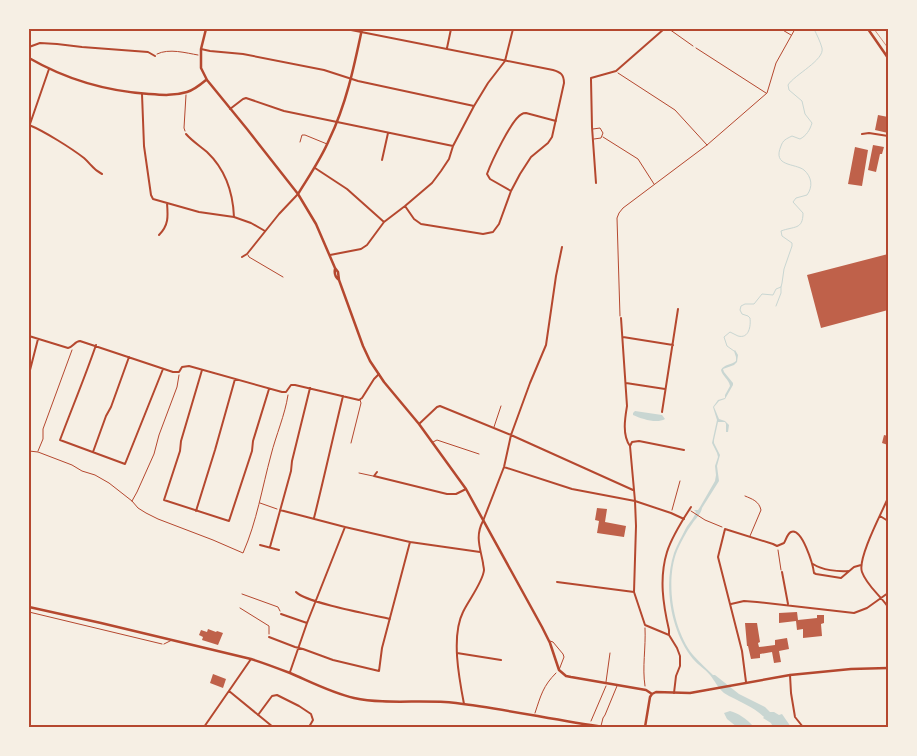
<svg xmlns="http://www.w3.org/2000/svg" width="917" height="756" font-family="Montserrat,sans-serif">
	<rect width="100%" height="100%" fill="#f6efe4"/>
	<path fill="#c9d6d2" d="M735,350L738,355L737,362L734,365L723,369L724,372L733,383V385L725,399L719,401L714,407L719,419L725,421L729,425L728,432H726V424L725,422H718L714,440V443L720,455L717,466L719,481L702,508C701,514 696,518 692,524C686,532 681,542 677,551C665,582 673,630 693,655C699,662 706,668 713,675H715L739,694L765,707L770,712H774L779,715L782,714L791,727H773L771,723L763,718L764,717C753,706 737,701 724,693C718,688 715,681 710,675C705,669 698,665 693,659C671,632 663,586 674,553C677,545 682,536 686,528C689,523 694,518 696,512L694,510H698L700,507L715,481L716,475L715,466L718,457L717,453L712,443L717,420L713,407L718,400L725,398V395L730,386C729,379 722,376 721,370C724,364 732,365 736,361V357L734,351Z
		M635,411L662,415L665,419C657,424 642,419 633,415V413Z
		M730,711C738,713 747,719 753,726L752,727H737L727,719L724,713Z"/>
	<g fill="none" stroke-linecap="round" stroke-linejoin="round">
		<path stroke="#c9d6d2" stroke-width="1" d="M776,306L781,293V287
			M734,351L727,346L724,337L730,332C733,333 735,335 738,336C749,339 751,326 750,318L748,316L742,314L740,310L741,306L745,304H754L762,294L773,295L776,289L781,287L782,283L784,269L792,246V243L782,236L781,231C794,226 803,230 803,213L793,202L796,198L807,195C813,187 812,177 804,170C795,163 772,167 781,146C783,140 786,139 792,136L800,139C806,136 810,130 812,123L805,114L802,101L789,90L788,85C794,75 825,60 822,48C820,41 817,35 814,29"/>
	</g>
	<path fill="#bf614a" d="M878,115L888,117V133L875,130Z
		M873,145L884,147L882,154H880L876,172L868,170Z
		M855,147L868,150L862,186L848,184Z
		M888,254V310L821,328L807,275Z
		M884,435L888,436V445L882,443Z
		M597,508L607,509L605,522L626,526L624,537L597,533L599,521L595,520Z
		M797,612L798,620L817,618V615H824V623L821,624L822,636L803,638V629L797,630L796,621L779,623V613Z
		M745,623H757L760,642L758,643L759,647L775,645V640L787,638L789,649L779,651L781,662L774,663L772,652L760,654V658L751,659L748,646H747Z
		M208,629L216,632L217,631L223,633L218,645L202,640L203,637L199,635L201,630L207,632Z
		M213,674L226,679L223,688L210,683Z"/>
	<g fill="none" stroke-linecap="round" stroke-linejoin="round">
		<path stroke="#b5482f" stroke-width="1" d="M781,29L791,35
			M696,48L766,93
			M157,54C169,48 186,53 198,55
			M618,73L675,110L707,145
			M185,131L184,128L186,95
			M603,137L638,159L654,184
			M620,316L617,218L619,213L623,208L707,145L767,93L776,63L795,29
			M29,451L38,452L72,465L82,471L95,475L109,483L132,501L138,508L146,513L158,519L213,540L243,553C257,521 262,488 271,455C276,435 285,415 288,395
			M38,451L43,439V429L72,350
			M132,501L137,492L154,454L159,435L177,387L179,375
			M260,503L277,509
			M672,510L680,481
			M691,511L705,520L722,527
			M778,550L781,570
			M242,594L278,607L280,611
			M240,608L269,626V634
			M29,612L162,644
			M645,686C642,667 646,648 645,628
			M535,713C541,695 543,686 556,673
			M591,721L606,686"/>
		<path stroke="#b5482f" stroke-width="1" d="M669,29L693,46
			M593,129L600,128L603,133L601,138L594,139
			M300,142L302,135H305L327,144
			M248,255L249,257L283,277
			M494,427L501,406
			M433,442L437,440L479,454
			M351,443L361,403L360,400
			M359,473L373,476
			M745,496C752,499 759,501 761,510L750,536
			M550,641L553,642L563,654L564,657L559,670
			M164,644L172,640
			M606,682L610,653
			M601,726L603,718L605,715L617,686"/>
		<path stroke="#b5482f" stroke-width="2" d="M346,29L553,70C560,72 564,74 564,83L552,137L548,143L531,157L520,174L511,191L499,224L493,232L483,234L421,224L414,219L405,206
			M29,47L40,43L57,44L82,47L148,52L155,56
			M447,48L451,29
			M201,49L210,51L243,54L324,70L358,81L474,106
			M142,94L144,146L151,195L153,199L199,212L234,217L251,223L265,231
			M230,109L243,99L246,98L284,111L453,146
			M30,124L49,69
			M29,125C44,131 71,148 84,158C91,164 92,169 102,174
			M186,134C192,141 200,146 207,152C226,170 233,193 234,217
			M862,134L869,133L888,136
			M382,160L388,133
			M315,168L347,189L384,222
			M596,183L592,127L591,80V78L616,71L664,29
			M511,191L490,179L487,174C491,163 512,118 522,114C523,113 525,113 526,113L556,121
			M159,235C169,225 168,216 167,203
			M330,255L361,249L367,245L384,222L405,206L432,183L441,171L449,159L453,146L474,106L488,83L505,61L513,29
			M242,257L247,254L279,214L298,194
			M621,318L627,406C625,418 622,435 630,446L635,501L636,526L634,592L645,625L669,635L677,648L680,656V666L676,676L674,693
			M29,336L68,348C73,347 75,341 80,341L173,372H179L182,367L189,366L282,392H286L291,385H295L359,400L362,398L374,379L379,374
			M623,337L673,345
			M96,345C85,377 72,408 60,440L125,464L163,369
			M202,370L181,441L180,451L164,500L229,521L252,451L253,441L269,389
			M29,374L38,339
			M626,383L665,389
			M662,412L678,309
			M419,424L437,407L440,406L511,435L633,490
			M630,446L632,442L639,441L684,450
			M93,452L106,416L111,407L129,357
			M504,467L572,489L635,501L671,513L684,519
			M377,472L374,476L447,494H456L466,489
			M888,498C882,512 857,559 862,572C867,586 880,595 888,607
			M280,510L345,527L410,542L480,552
			M196,511L215,450L235,379
			M880,516L888,521
			M314,518C324,478 333,437 343,396
			M260,545L279,550
			M270,547L291,471L292,461L310,388
			M813,564C822,570 838,572 849,571
			M782,572L788,604
			M557,582L634,592
			M296,592C306,603 373,615 390,619
			M731,604L744,601L757,602L854,613L867,608L888,593
			M281,614L307,623
			M669,635V630C663,604 659,578 667,552C672,536 682,521 691,507
			M269,637L295,647L303,649L333,660L379,671L382,648L410,542
			M457,653L501,660
			M290,672L307,623L345,527
			M790,675L791,693L795,717L803,727
			M746,682L742,651L718,557L725,529L773,544L777,546L784,543C786,540 787,534 791,532C802,527 813,565 814,573L816,574L841,578L854,567L861,565
			M229,691L273,727
			M464,704C459,678 451,636 463,612C468,601 483,582 484,570C484,568 483,565 483,563C480,547 475,536 483,521L504,467L511,435L530,383L546,345L556,276L562,247
			M258,715L272,696L277,695L299,706L311,714L313,720L309,727
			M204,727L251,659"/>
		<path stroke="#b5482f" stroke-width="2.5" d="M206,29L201,49V68L207,80L247,129L298,194L316,224L335,268L338,272L339,280L363,346L370,361L384,382L419,424L466,489L542,627L550,643L559,670L566,676L571,677L646,690L652,694
			M868,29L888,58
			M29,58C67,80 105,91 149,94C162,95 174,96 187,92C194,90 200,85 206,80
			M298,194C309,176 321,159 329,140C346,105 354,67 362,29
			M335,269C334,274 335,277 339,280
			M29,607L101,623L251,659C264,663 277,668 290,673C311,682 332,693 354,698C387,705 422,699 456,703C505,709 554,720 603,727
			M652,694L656,692L690,693L790,675L851,669L888,668
			M645,727L650,697L652,694"/>
		<path stroke="#cf8b77" stroke-width="1" d="M874,29L888,48"/>
	</g>
	<rect width="917" height="756" fill="none" stroke="#f6efe4" stroke-width="60"/>
	<rect x="30" y="30" width="857" height="696" fill="none" stroke="#b5482f" stroke-width="2"/>
</svg>
